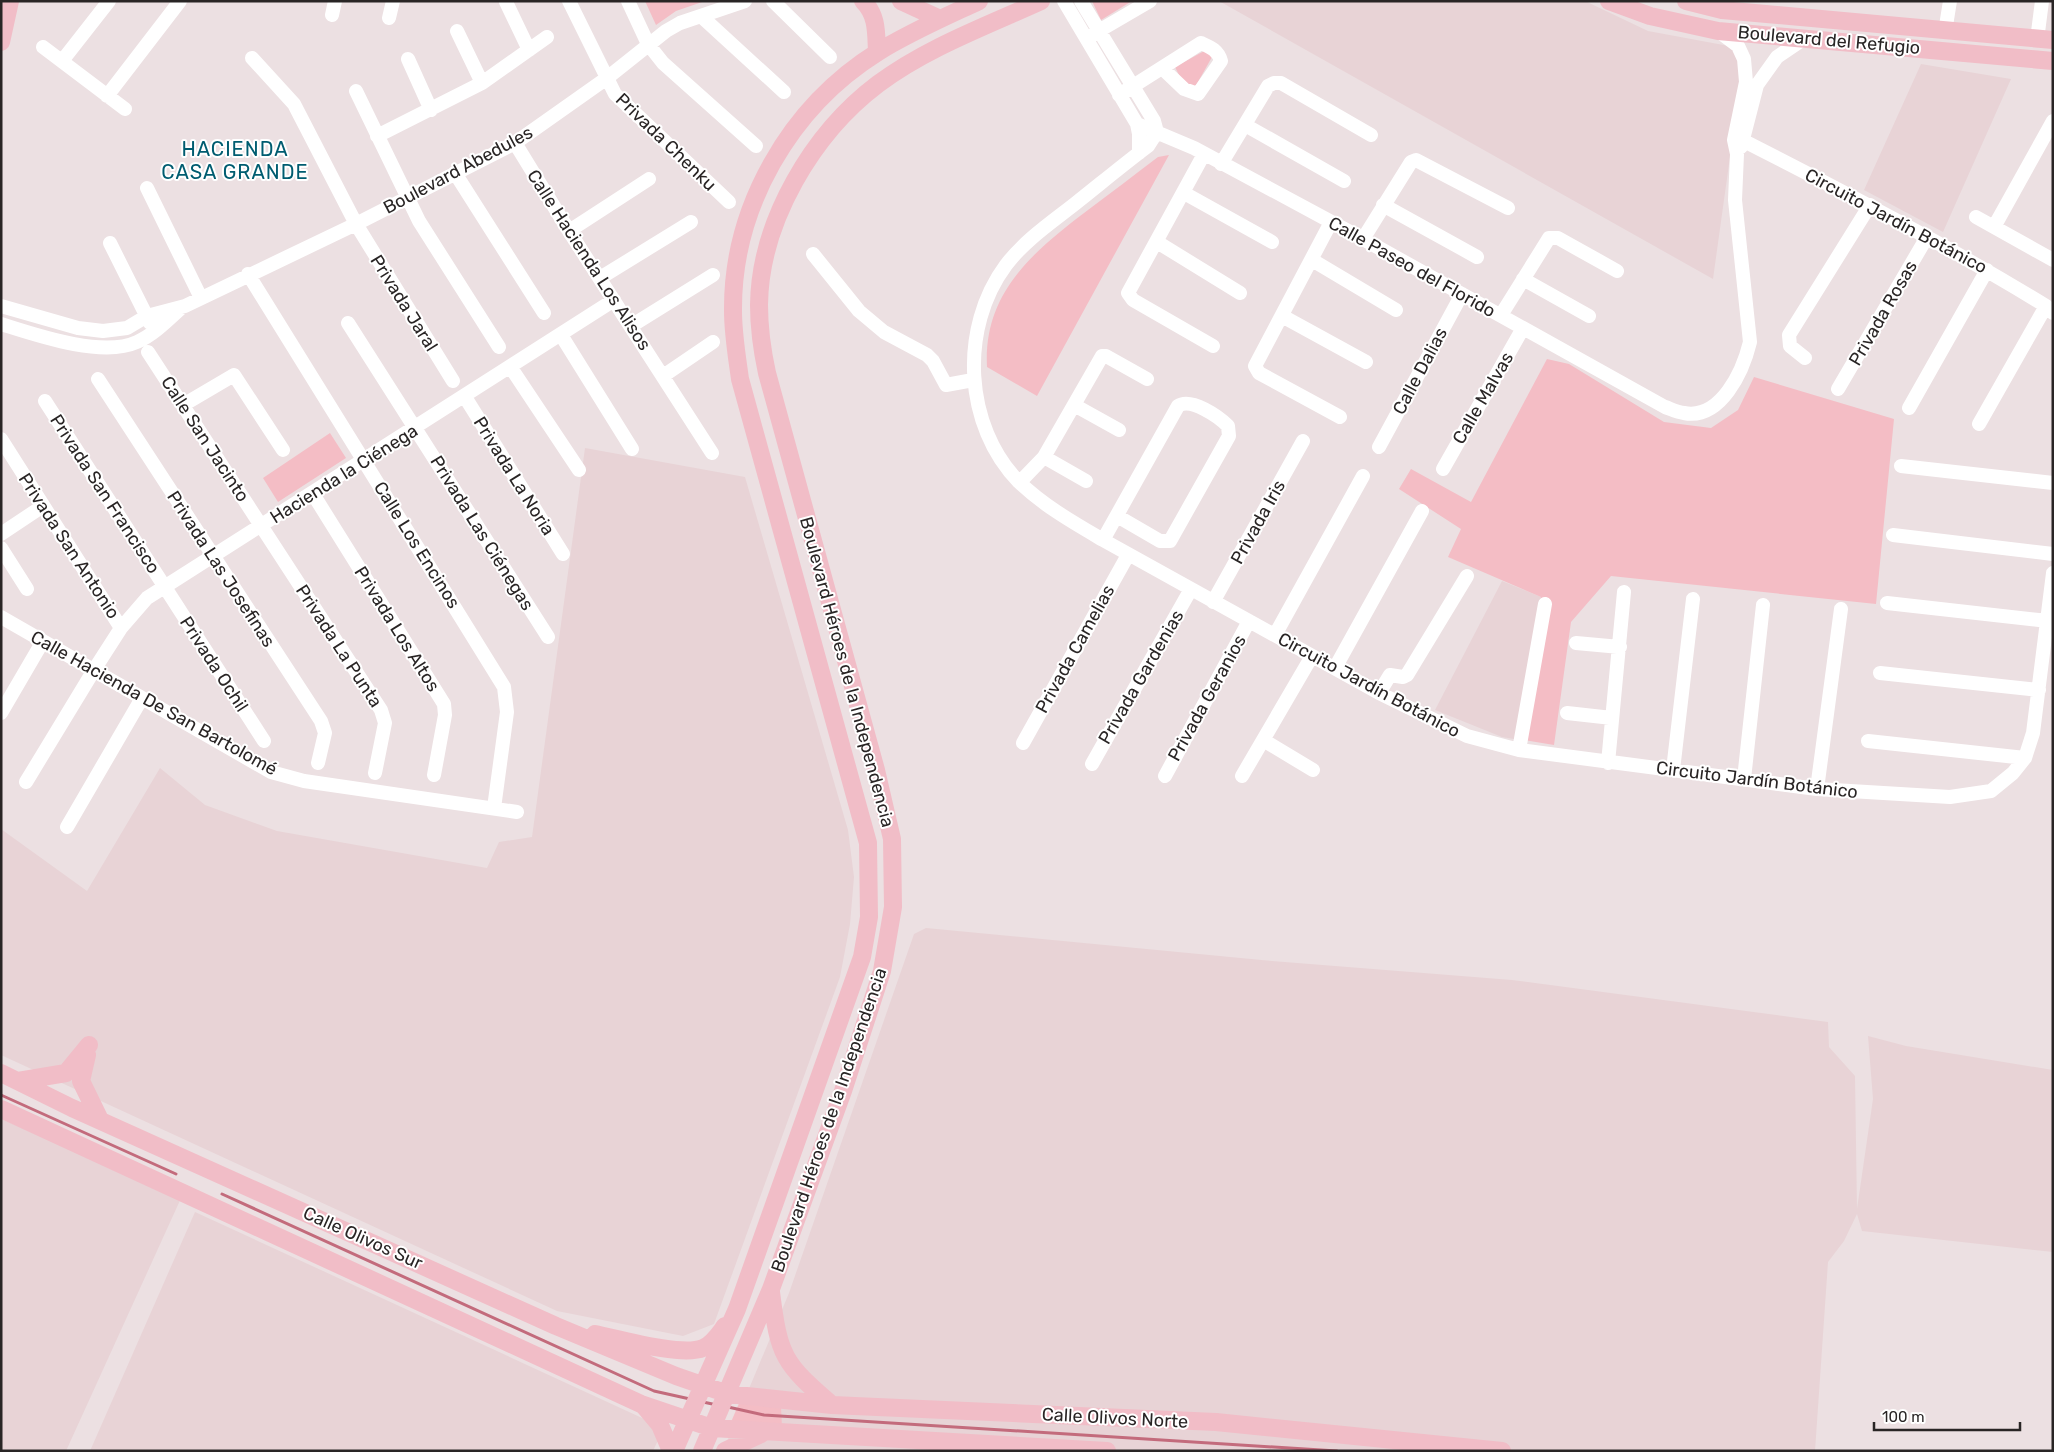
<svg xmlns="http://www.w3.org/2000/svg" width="2054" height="1452" font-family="Rubik,sans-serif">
	<rect width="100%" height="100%" fill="#ece0e2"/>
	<path fill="#e8d3d6" d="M1219,1H1585L1648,31L1745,49L1713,279Z
		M1921,64L2011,79L1943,232L1864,190Z
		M585,448L745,477L848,830L854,877L850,924L840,977L714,1324L683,1336L557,1311L1,1055V829L87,891L160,768L205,805L277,831L487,868L499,842L532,837Z
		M1502,581L1541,597L1519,735L1514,739L1502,737L1435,710Z
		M926,928L1272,961L1512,980L1828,1022L1829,1047L1855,1076L1857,1209L1873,1099L1868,1036L1906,1046L2053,1070V1252L1862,1231L1857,1214L1844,1241L1828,1262L1815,1451H723L789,1293L914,934Z
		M1,1119L182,1196L66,1451H1Z
		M195,1212L653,1423L660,1436L653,1451H90Z"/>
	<path fill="#f4bdc5" d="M645,1H705L676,11L656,25Z
		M1092,1H1132L1101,20Z
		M1206,50L1212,57L1194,89L1180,77L1175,67Z
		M1169,155L1037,396L987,367C983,292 1034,251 1088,210C1111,193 1134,175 1158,157Z
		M1547,359L1569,364L1664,422L1711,428L1738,410L1754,377L1894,419L1876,604L1611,576L1571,622L1554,745L1524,740L1541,597L1448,557L1461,529L1399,489L1411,469L1471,502Z
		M330,433L346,458L278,502L263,478Z
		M740,1401L781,1406L782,1428L731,1422Z"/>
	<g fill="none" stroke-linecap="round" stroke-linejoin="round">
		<path stroke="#c36b7c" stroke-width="3" d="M1,1095L176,1174
			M222,1194L654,1391L690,1399
			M703,1402L717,1405
			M728,1407L764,1415L1337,1451"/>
		<path stroke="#fff" stroke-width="14" d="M569,1L615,94L729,202
			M628,1L648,44L663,63L756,146
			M773,1L830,57
			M1064,1L1137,124L1139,134V153
			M1081,1L1154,121L1157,132L1148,146C1124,164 1100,184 1076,203C1052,222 1025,240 1006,265C959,328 964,426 1019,482C1044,506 1074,523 1103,540L1379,693L1467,736L1519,750L1817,789L1950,797L1991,791L2013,773L2025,758L2033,733L2053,573
			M506,2L529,50
			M332,15L335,1
			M701,16L784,92
			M389,18L393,1
			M457,31L482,83
			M1945,32L1950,1
			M1090,36L1150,1
			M2037,40L2042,1
			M43,47L125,109
			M252,58L294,104L356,224L453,381
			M408,59L431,110
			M62,61L109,1
			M356,91L419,221L499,347
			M1119,95L1201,43C1210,47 1218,50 1221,61L1198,94L1184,89L1162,68
			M107,96L180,1
			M1137,124L1194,148L1363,239L1665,407C1671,409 1677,412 1684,413C1721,420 1743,371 1750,342L1735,200L1737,154L1734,140L1746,82L1744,59L1738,46L1718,31
			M1245,125L1344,181
			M377,136L482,83L547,37
			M1734,140L1744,141C1846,193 1948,246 2046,306L2053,313
			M515,143L569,231L712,453
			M1741,147L1757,85L1777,57L1805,38
			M1204,154L1128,293L1133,300L1213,346
			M1221,164L1268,86L1274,83H1281L1371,135
			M455,173L544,313
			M147,188L201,298
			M1184,193L1272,242
			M1383,205L1477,257
			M1976,217L2053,260
			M1331,222L1255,366L1259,373L1340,417
			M1994,227L2053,121
			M569,231L649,179
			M1363,239L1411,162L1416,160L1508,208
			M1157,242L1240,293
			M110,243L150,323
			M813,254L859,311L884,332L927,355L933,361L946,385L973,380
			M1312,260L1396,310
			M248,274L504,687L507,712L494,808
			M600,278L691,222
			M1523,279L1589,316
			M1,306L78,328L103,331L127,328L147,316L185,306L356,224L515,143L607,78L666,31L680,23L745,1
			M1501,315L1549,238H1558L1617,271
			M1282,316L1366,362
			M348,323L548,637
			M1,324C36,335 102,358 137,342C153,335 167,321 180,309
			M631,326L713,275
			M561,335L632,449
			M148,352L381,710L385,723L375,773
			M1805,358L1790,346L1789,335L1870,205
			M511,368L579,470
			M663,376L713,342
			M98,379L321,721L325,733L318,763
			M1838,389L1927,237
			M465,397L563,554
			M45,401L264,741
			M183,405L234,375L283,450
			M1074,405L1119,430
			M1909,408L1987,270
			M1979,424L2046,306
			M1,439L121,628
			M1379,447L1462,294
			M1044,457L1086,481
			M1901,466L2053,483
			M1443,469L1523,328
			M1020,482L1044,457L1102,356H1106L1147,379
			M313,494L444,704L445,715L434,775
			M1,534L43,506
			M1893,535L2053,554
			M1103,540L1178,406C1191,397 1219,417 1228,426L1229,436L1170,541H1160L1117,516
			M1,548L27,589
			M1213,602L1303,441
			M1887,603L2048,621
			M1,617L271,772L304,781L517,812
			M1275,635L1363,476
			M1576,643L1620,647
			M1335,668L1422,511
			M1880,673L2039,690
			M1379,693L1390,675L1403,677L1407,675L1467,576
			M1,713L43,641
			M1567,713L1612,718
			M1263,740L1313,770
			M1868,741L2025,758
			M1023,743L1128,555
			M1519,750L1545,604
			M1608,763L1624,592
			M1092,764L1191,589
			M1673,770L1693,599
			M1165,776L1249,621
			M1242,776L1312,656
			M1744,779L1763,605
			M26,782L94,670L121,628L147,598L614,300
			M1817,789L1841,609
			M67,827L142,698"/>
		<path stroke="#f1bdc7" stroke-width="18" d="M863,1C878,16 876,34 877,53
			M901,1L940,19
			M1609,1L1650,16L1718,31L2053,61
			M1686,1L1722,10L2053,40
			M1,42L10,1
			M87,1055L81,1081L100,1120
			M1,1073L72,1108L556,1326L676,1376L728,1394L832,1405L1216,1422L1502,1451
			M18,1081L66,1073L89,1045
			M1,1109L641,1404L712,1428L1107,1451
			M771,1292C779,1356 783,1363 832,1405
			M595,1334C619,1339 682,1357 703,1348C713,1344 719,1334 725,1326
			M644,1406L660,1425L671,1451
			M674,1451L737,1309L862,957L869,917L868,843L740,379C737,357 733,334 733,311C732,207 790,107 878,52C910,32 945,17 979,1
			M702,1451L771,1289L843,1091L882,971L893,907L892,839L876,770L767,373C762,350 759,328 759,305C760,221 813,133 878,84C926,48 986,26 1041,1
			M725,1451L761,1434"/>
	</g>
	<g text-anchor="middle" stroke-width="4" stroke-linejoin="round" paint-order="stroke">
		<g font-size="18" fill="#292525" stroke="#fff">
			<text transform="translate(1829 40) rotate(5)" y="6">Boulevard del Refugio</text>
			<text transform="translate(666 142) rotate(44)" y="6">Privada Chenku</text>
			<text transform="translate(458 170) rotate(-28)" y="6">Boulevard Abedules</text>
			<text transform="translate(1896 221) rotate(28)" y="6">Circuito Jardín Botánico</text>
			<text transform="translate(589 260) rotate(57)" y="6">Calle Hacienda Los Alisos</text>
			<text transform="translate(1412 267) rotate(29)" y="6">Calle Paseo del Florido</text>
			<text transform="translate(404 303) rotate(58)" y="6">Privada Jaral</text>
			<text transform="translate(1883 313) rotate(-60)" y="6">Privada Rosas</text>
			<text transform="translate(1420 371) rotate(-62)" y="6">Calle Dalias</text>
			<text transform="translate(1483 398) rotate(-60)" y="6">Calle Malvas</text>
			<text transform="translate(205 439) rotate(57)" y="6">Calle San Jacinto</text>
			<text transform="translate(344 474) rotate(-32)" y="6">Hacienda la Ciénega</text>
			<text transform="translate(514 476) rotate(58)" y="6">Privada La Noria</text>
			<text transform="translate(105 494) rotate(57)" y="6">Privada San Francisco</text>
			<text transform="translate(1258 522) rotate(-61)" y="6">Privada Iris</text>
			<text transform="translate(482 533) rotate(58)" y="6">Privada Las Ciénegas</text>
			<text transform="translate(417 545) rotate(58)" y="6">Calle Los Encinos</text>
			<text transform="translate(69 546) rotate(57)" y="6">Privada San Antonio</text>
			<text transform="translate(221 569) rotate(57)" y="6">Privada Las Josefinas</text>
			<text transform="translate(397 629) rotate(58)" y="6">Privada Los Altos</text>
			<text transform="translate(339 646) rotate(57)" y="6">Privada La Punta</text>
			<text transform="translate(1075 649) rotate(-61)" y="6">Privada Camelias</text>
			<text transform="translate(214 664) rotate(57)" y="6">Privada Ochil</text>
			<text transform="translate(847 672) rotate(75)" y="6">Boulevard Héroes de la Independencia</text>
			<text transform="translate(1141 677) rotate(-60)" y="6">Privada Gardenias</text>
			<text transform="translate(1369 685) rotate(28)" y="6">Circuito Jardín Botánico</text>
			<text transform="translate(1207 698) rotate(-61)" y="6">Privada Geranios</text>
			<text transform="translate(154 703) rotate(29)" y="6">Calle Hacienda De San Bartolomé</text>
			<text transform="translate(1757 780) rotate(7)" y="6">Circuito Jardín Botánico</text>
			<text transform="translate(829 1120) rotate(-71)" y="6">Boulevard Héroes de la Independencia</text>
			<text transform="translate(363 1238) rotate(24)" y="6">Calle Olivos Sur</text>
			<text transform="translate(1115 1418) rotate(3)" y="6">Calle Olivos Norte</text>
		</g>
		<g font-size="20" letter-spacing="1" fill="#005c70" stroke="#fff">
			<text x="235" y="156">HACIENDA<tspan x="235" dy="23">CASA GRANDE</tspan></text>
		</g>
	</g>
	<rect width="2054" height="1452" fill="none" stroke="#292525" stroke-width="5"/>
	<path d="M1874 1422v8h146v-8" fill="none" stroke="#292525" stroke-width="2.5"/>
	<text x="1882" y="1422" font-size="15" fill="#292525" stroke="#ffffff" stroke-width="4" paint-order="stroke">100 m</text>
</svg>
